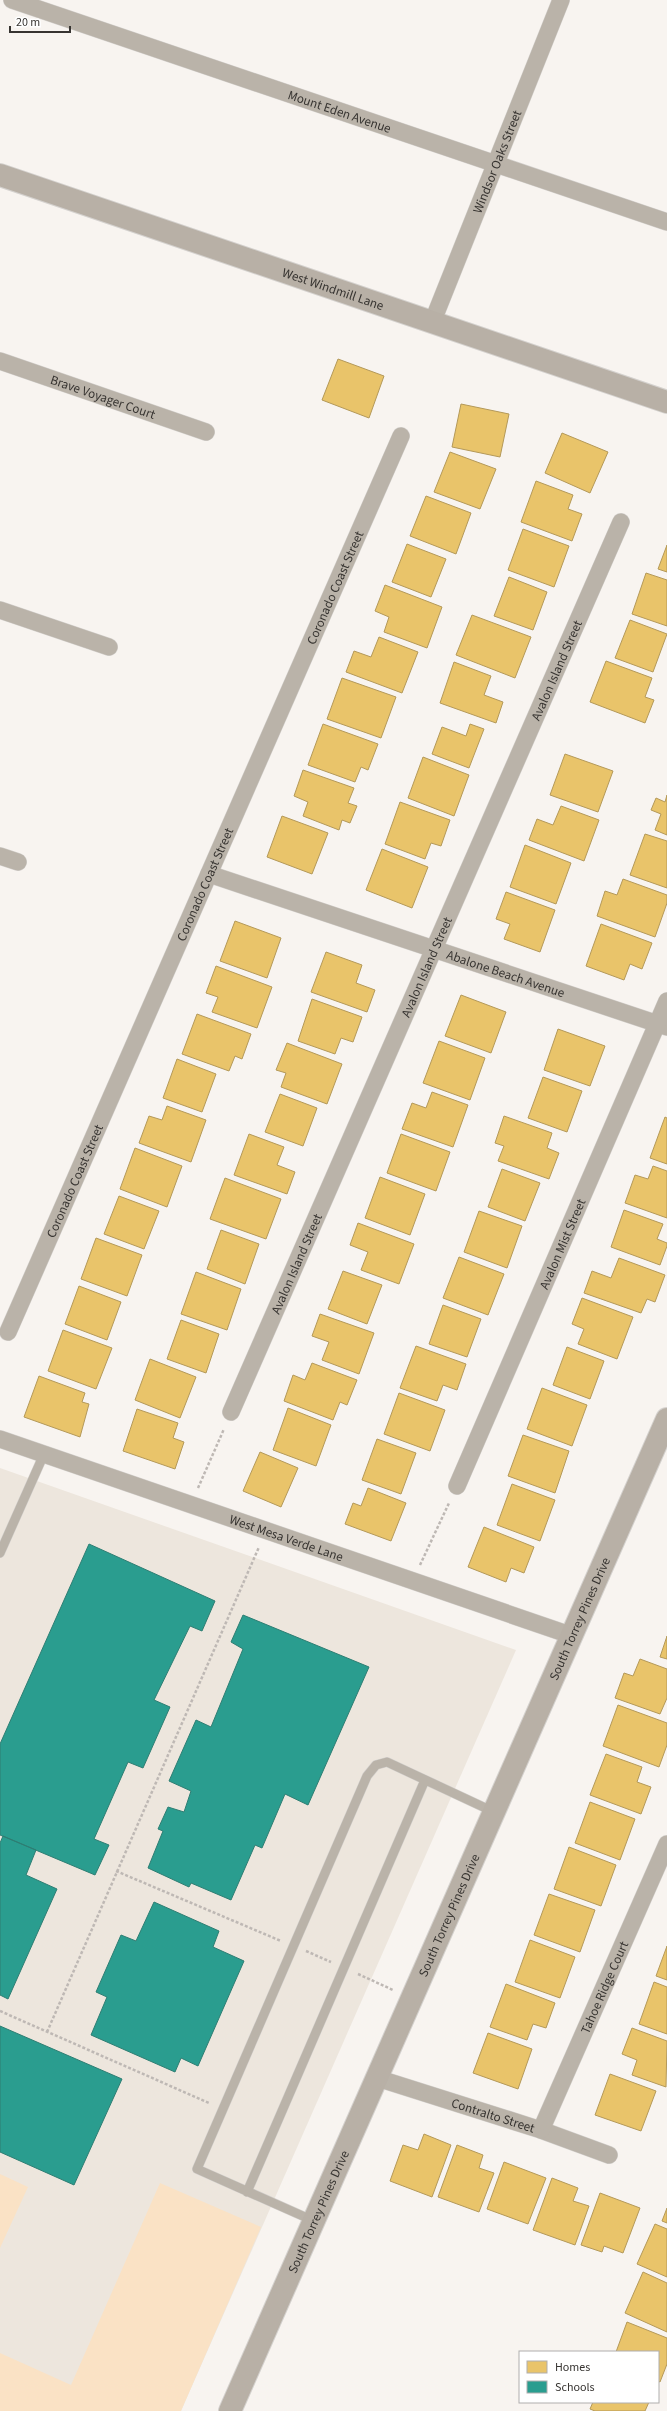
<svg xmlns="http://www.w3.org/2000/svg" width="667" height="2411" font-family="'Source Sans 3',sans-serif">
	<rect width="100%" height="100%" fill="#f8f4f0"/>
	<path fill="#ede6dd" d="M0,1468L516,1650L181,2411H0Z"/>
	<path fill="#fae2c5" d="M0,2174L28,2187L0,2248Z
		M160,2183L261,2227L181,2411H0V2353L71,2385Z"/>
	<path fill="#e9c46a" stroke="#b49959" d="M338,359L384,376L369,418L322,400Z
		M461,404L509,414L500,457L452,447Z
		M562,433L608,452L590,493L545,473Z
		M450,452L496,469L480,509L434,492Z
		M536,481L573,495L568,509L582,514L572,541L521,522Z
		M426,496L471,513L456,554L410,536Z
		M523,529L569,546L554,587L508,570Z
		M407,544L446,559L431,597L392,582Z
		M667,545V572L658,569Z
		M646,573L667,580V626L632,614Z
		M509,577L547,592L533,630L494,616Z
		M385,585L442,607L427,648L384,632L389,617L375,611Z
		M472,615L531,637L515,678L456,655Z
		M630,620L667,634L653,672L615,658Z
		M379,637L418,652L402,693L346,672L354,651L371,657Z
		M606,661L652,678L645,697L654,700L645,723L590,702Z
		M454,662L491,676L484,695L503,702L496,723L440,703Z
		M342,678L396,697L381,738L327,719Z
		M323,724L378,744L368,770L361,767L355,782L308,765Z
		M470,724L484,729L469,768L432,754L442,727L466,736Z
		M565,754L613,771L598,812L550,795Z
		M423,757L469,775L454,816L408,798Z
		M303,770L354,788L348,803L357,806L350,823L342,820L339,830L303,816L308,802L294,796Z
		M667,795V835L655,830L661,814L651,810L656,798L665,802Z
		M400,802L450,820L441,846L431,843L425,859L385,844Z
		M561,806L599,820L584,861L529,840L537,819L553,825Z
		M282,816L328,833L312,874L267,857Z
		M645,834L667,841V888L630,875Z
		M525,845L571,863L556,904L510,887Z
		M382,849L428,867L412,908L366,890Z
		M623,879L667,895V903L655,937L597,916L605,891L617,895Z
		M506,892L555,910L540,952L504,939L510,924L496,919Z
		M235,921L281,938L267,978L220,961Z
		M601,924L652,943L642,969L630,964L624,980L586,966Z
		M326,952L362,965L356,983L375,990L367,1012L311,992Z
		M216,966L272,987L257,1028L212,1012L218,997L206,993Z
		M461,995L506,1012L491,1053L445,1036Z
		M312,999L362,1017L353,1042L341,1038L335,1054L298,1041Z
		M197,1014L251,1034L242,1059L235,1056L229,1071L182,1054Z
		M558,1029L605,1046L590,1086L544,1070Z
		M439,1041L485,1058L470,1100L423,1083Z
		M287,1043L342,1064L327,1104L281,1087L286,1073L276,1070Z
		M177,1059L216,1074L202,1112L163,1098Z
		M543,1077L582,1091L567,1132L528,1118Z
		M432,1092L468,1105L453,1147L402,1129L412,1103L426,1108Z
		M280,1094L317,1108L303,1146L265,1132Z
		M167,1106L206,1120L191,1162L139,1143L149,1116L162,1120Z
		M504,1116L552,1133L547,1148L559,1153L549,1179L498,1161L504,1146L495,1143Z
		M665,1117L667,1118V1164L650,1158Z
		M249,1134L284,1147L277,1165L295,1172L287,1194L234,1175Z
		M401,1134L450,1152L436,1191L387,1173Z
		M135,1148L182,1166L167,1207L120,1189Z
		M653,1166L667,1171V1218L625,1203L635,1175L648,1179Z
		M502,1169L540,1183L525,1221L488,1207Z
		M380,1177L425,1194L410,1235L365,1218Z
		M225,1178L281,1199L266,1239L210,1219Z
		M119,1196L159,1211L144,1249L104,1234Z
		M624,1210L663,1224L657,1239L667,1243V1246L660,1265L611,1247Z
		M479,1211L522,1226L507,1268L464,1252Z
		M358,1223L414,1244L399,1284L361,1270L368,1252L350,1245Z
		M221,1230L259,1244L245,1284L207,1269Z
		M96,1238L142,1255L127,1296L81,1279Z
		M459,1257L504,1274L488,1315L443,1298Z
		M619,1258L665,1275L655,1302L647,1299L641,1313L584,1293L592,1271L611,1278Z
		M343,1271L382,1285L367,1324L328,1309Z
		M196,1272L241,1289L227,1330L181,1314Z
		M79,1286L121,1302L107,1340L65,1324Z
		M582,1298L633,1317L617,1359L578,1344L584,1329L572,1324Z
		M443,1305L481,1319L467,1357L429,1344Z
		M320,1314L374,1333L359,1374L322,1360L329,1342L312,1336Z
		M181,1320L219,1334L206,1373L167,1359Z
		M63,1330L112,1348L96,1389L48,1371Z
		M416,1346L466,1364L457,1390L443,1385L437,1401L400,1388Z
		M567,1347L604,1361L590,1399L553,1385Z
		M150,1359L196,1377L180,1418L135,1400Z
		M312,1363L357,1380L347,1405L340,1402L333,1420L284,1401L293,1375L305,1380Z
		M39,1376L85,1393L82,1402L89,1404L80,1437L24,1417Z
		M542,1388L587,1405L572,1446L527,1429Z
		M399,1393L445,1410L430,1451L384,1434Z
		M288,1408L331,1425L316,1466L273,1450Z
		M137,1409L178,1423L173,1438L184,1442L175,1469L123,1451Z
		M523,1435L569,1451L555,1493L508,1476Z
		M377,1439L416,1453L401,1494L362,1480Z
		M260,1452L298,1468L281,1507L243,1491Z
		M512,1484L555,1500L540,1541L497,1525Z
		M368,1488L406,1503L391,1541L345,1524L353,1503L361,1506Z
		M484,1527L534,1547L524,1573L511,1568L506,1582L468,1567Z
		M667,1636V1659L660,1657Z
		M640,1659L667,1669V1698L660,1714L615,1698L624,1673L633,1676Z
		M618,1705L667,1723V1745L659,1767L603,1746Z
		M606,1754L642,1767L637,1782L651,1787L641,1814L590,1795Z
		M590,1802L635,1819L620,1860L575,1843Z
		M569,1847L616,1865L601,1906L554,1889Z
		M549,1894L595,1910L580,1952L534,1935Z
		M530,1940L575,1957L560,1998L515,1982Z
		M667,1946V1980L656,1976Z
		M654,1982L667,1987V2034L639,2024Z
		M506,1984L555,2003L546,2028L533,2024L527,2040L490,2027Z
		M632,2028L667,2041L666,2087L632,2075L637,2060L622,2054Z
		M488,2033L532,2049L518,2089L473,2073Z
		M610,2074L656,2091L641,2131L595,2115Z
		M424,2134L451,2145L432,2197L390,2181L403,2145L418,2150Z
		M457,2145L483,2155L479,2168L494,2173L479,2212L438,2197Z
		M504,2162L546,2178L528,2224L487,2209Z
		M552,2178L578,2188L573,2201L589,2206L575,2245L533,2230Z
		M600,2193L640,2208L623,2253L604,2246L602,2252L581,2245Z
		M667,2208V2223L662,2221Z
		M655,2224L667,2229V2277L637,2264Z
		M643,2272L667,2283V2332L625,2313Z
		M627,2322L667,2338V2364L660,2382L658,2381V2352H616Z
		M593,2402H649L645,2411H595L590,2409Z"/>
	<path fill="#2a9d8f" stroke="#2e7e73" d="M89,1544L215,1601L202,1631L190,1626L154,1700L170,1707L143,1768L128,1762L94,1839L109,1845L95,1875L0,1835V1744Z
		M243,1615L369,1667L308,1805L285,1794L262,1848L255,1845L231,1900L191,1883L189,1887L148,1868L163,1831L158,1829L168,1807L184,1812L191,1791L169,1781L196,1720L211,1727L243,1649L231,1642Z
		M3,1836L36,1850L26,1875L57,1889L8,1999L0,1995V1843Z
		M154,1902L219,1931L213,1947L244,1961L198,2066L181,2058L175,2072L91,2035L107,1997L96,1992L121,1935L136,1941Z
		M0,2026L122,2079L74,2185L0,2152Z"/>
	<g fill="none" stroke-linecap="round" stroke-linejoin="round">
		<defs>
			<path id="lane" d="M0,1553L44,1454
				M247,2192L425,1780
				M314,2221L197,2169L367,1776L376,1765L387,1762L494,1812"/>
			<g id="street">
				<path id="s1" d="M12,0L667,222"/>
				<path id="s2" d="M432,323L561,0"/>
				<path id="s3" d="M0,361L206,432"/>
				<path d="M0,610L109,647"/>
				<path d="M0,856L18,862"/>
				<path id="s4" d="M209,874L667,1027"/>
				<path id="s5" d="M8,1332L401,436"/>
				<path id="s6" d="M231,1412L621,522"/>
				<path id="s7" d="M0,1439L573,1636"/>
				<path id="s8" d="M457,1486L667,1001"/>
				<path id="s9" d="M377,2078L541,2130L609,2155"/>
				<path id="s10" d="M541,2130L667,1844"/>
			</g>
			<g id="secondary">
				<path id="s11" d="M0,175L667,402"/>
				<path id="s12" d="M230,2411L667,1419"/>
			</g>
		</defs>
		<use href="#lane" stroke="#d4d1ce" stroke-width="10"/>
		<use href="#street" stroke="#d4d1ce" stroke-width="18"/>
		<use href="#secondary" stroke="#d4d1ce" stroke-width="24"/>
		<path stroke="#beb8b4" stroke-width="2.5" stroke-dasharray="3 2" stroke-linecap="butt" d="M198,1488L224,1429
			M420,1565L449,1503
			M116,1871L281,1941
			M306,1951L331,1962
			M358,1974L393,1990
			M0,2011L209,2103
			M47,2032L259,1547"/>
		<use href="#lane" stroke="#bab3a9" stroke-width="9"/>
		<use href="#street" stroke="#bab3a9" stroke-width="17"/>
		<use href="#secondary" stroke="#b8b0a6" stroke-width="22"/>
	</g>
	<g text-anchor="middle" stroke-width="4" stroke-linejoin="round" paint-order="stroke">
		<g font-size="13" fill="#373431" stroke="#fff">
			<text dy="5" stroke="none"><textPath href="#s1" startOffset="346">Mount Eden Avenue</textPath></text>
			<text dy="5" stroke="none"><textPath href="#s2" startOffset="174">Windsor Oaks Street</textPath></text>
			<text dy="5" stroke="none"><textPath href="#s11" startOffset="352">West Windmill Lane</textPath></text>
			<text dy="5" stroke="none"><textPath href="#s3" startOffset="109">Brave Voyager Court</textPath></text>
			<text dy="5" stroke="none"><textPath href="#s5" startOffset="813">Coronado Coast Street</textPath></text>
			<text dy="5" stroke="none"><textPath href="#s6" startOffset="810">Avalon Island Street</textPath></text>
			<text dy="5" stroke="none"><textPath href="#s5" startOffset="489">Coronado Coast Street</textPath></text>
			<text dy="5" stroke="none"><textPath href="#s6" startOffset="486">Avalon Island Street</textPath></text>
			<text dy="5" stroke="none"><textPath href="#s4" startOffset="313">Abalone Beach Avenue</textPath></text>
			<text dy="5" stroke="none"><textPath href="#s5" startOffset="165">Coronado Coast Street</textPath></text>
			<text dy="5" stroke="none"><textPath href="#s8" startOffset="264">Avalon Mist Street</textPath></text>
			<text dy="5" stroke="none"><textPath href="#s6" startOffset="162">Avalon Island Street</textPath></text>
			<text dy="5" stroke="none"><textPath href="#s7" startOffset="303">West Mesa Verde Lane</textPath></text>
			<text dy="5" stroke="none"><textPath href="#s12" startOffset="866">South Torrey Pines Drive</textPath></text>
			<text dy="5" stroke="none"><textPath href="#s12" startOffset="542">South Torrey Pines Drive</textPath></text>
			<text dy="5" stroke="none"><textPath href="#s10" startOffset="156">Tahoe Ridge Court</textPath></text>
			<text dy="5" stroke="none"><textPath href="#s9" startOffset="122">Contralto Street</textPath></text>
			<text dy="5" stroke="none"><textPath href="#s12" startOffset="218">South Torrey Pines Drive</textPath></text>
		</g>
	</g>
	<rect x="519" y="2351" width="140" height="52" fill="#ffffff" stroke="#afaead"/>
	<rect x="527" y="2361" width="20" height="12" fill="#e9c46a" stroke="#afaead"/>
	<text x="555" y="2371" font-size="12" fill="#373431">Homes</text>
	<rect x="527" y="2381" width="20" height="12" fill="#2a9d8f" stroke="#afaead"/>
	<text x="555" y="2391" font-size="12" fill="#373431">Schools</text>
	<path d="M10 26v6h60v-6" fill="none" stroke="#373431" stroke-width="2"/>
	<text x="16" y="26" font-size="12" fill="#373431" stroke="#ffffff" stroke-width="3" paint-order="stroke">20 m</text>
</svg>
